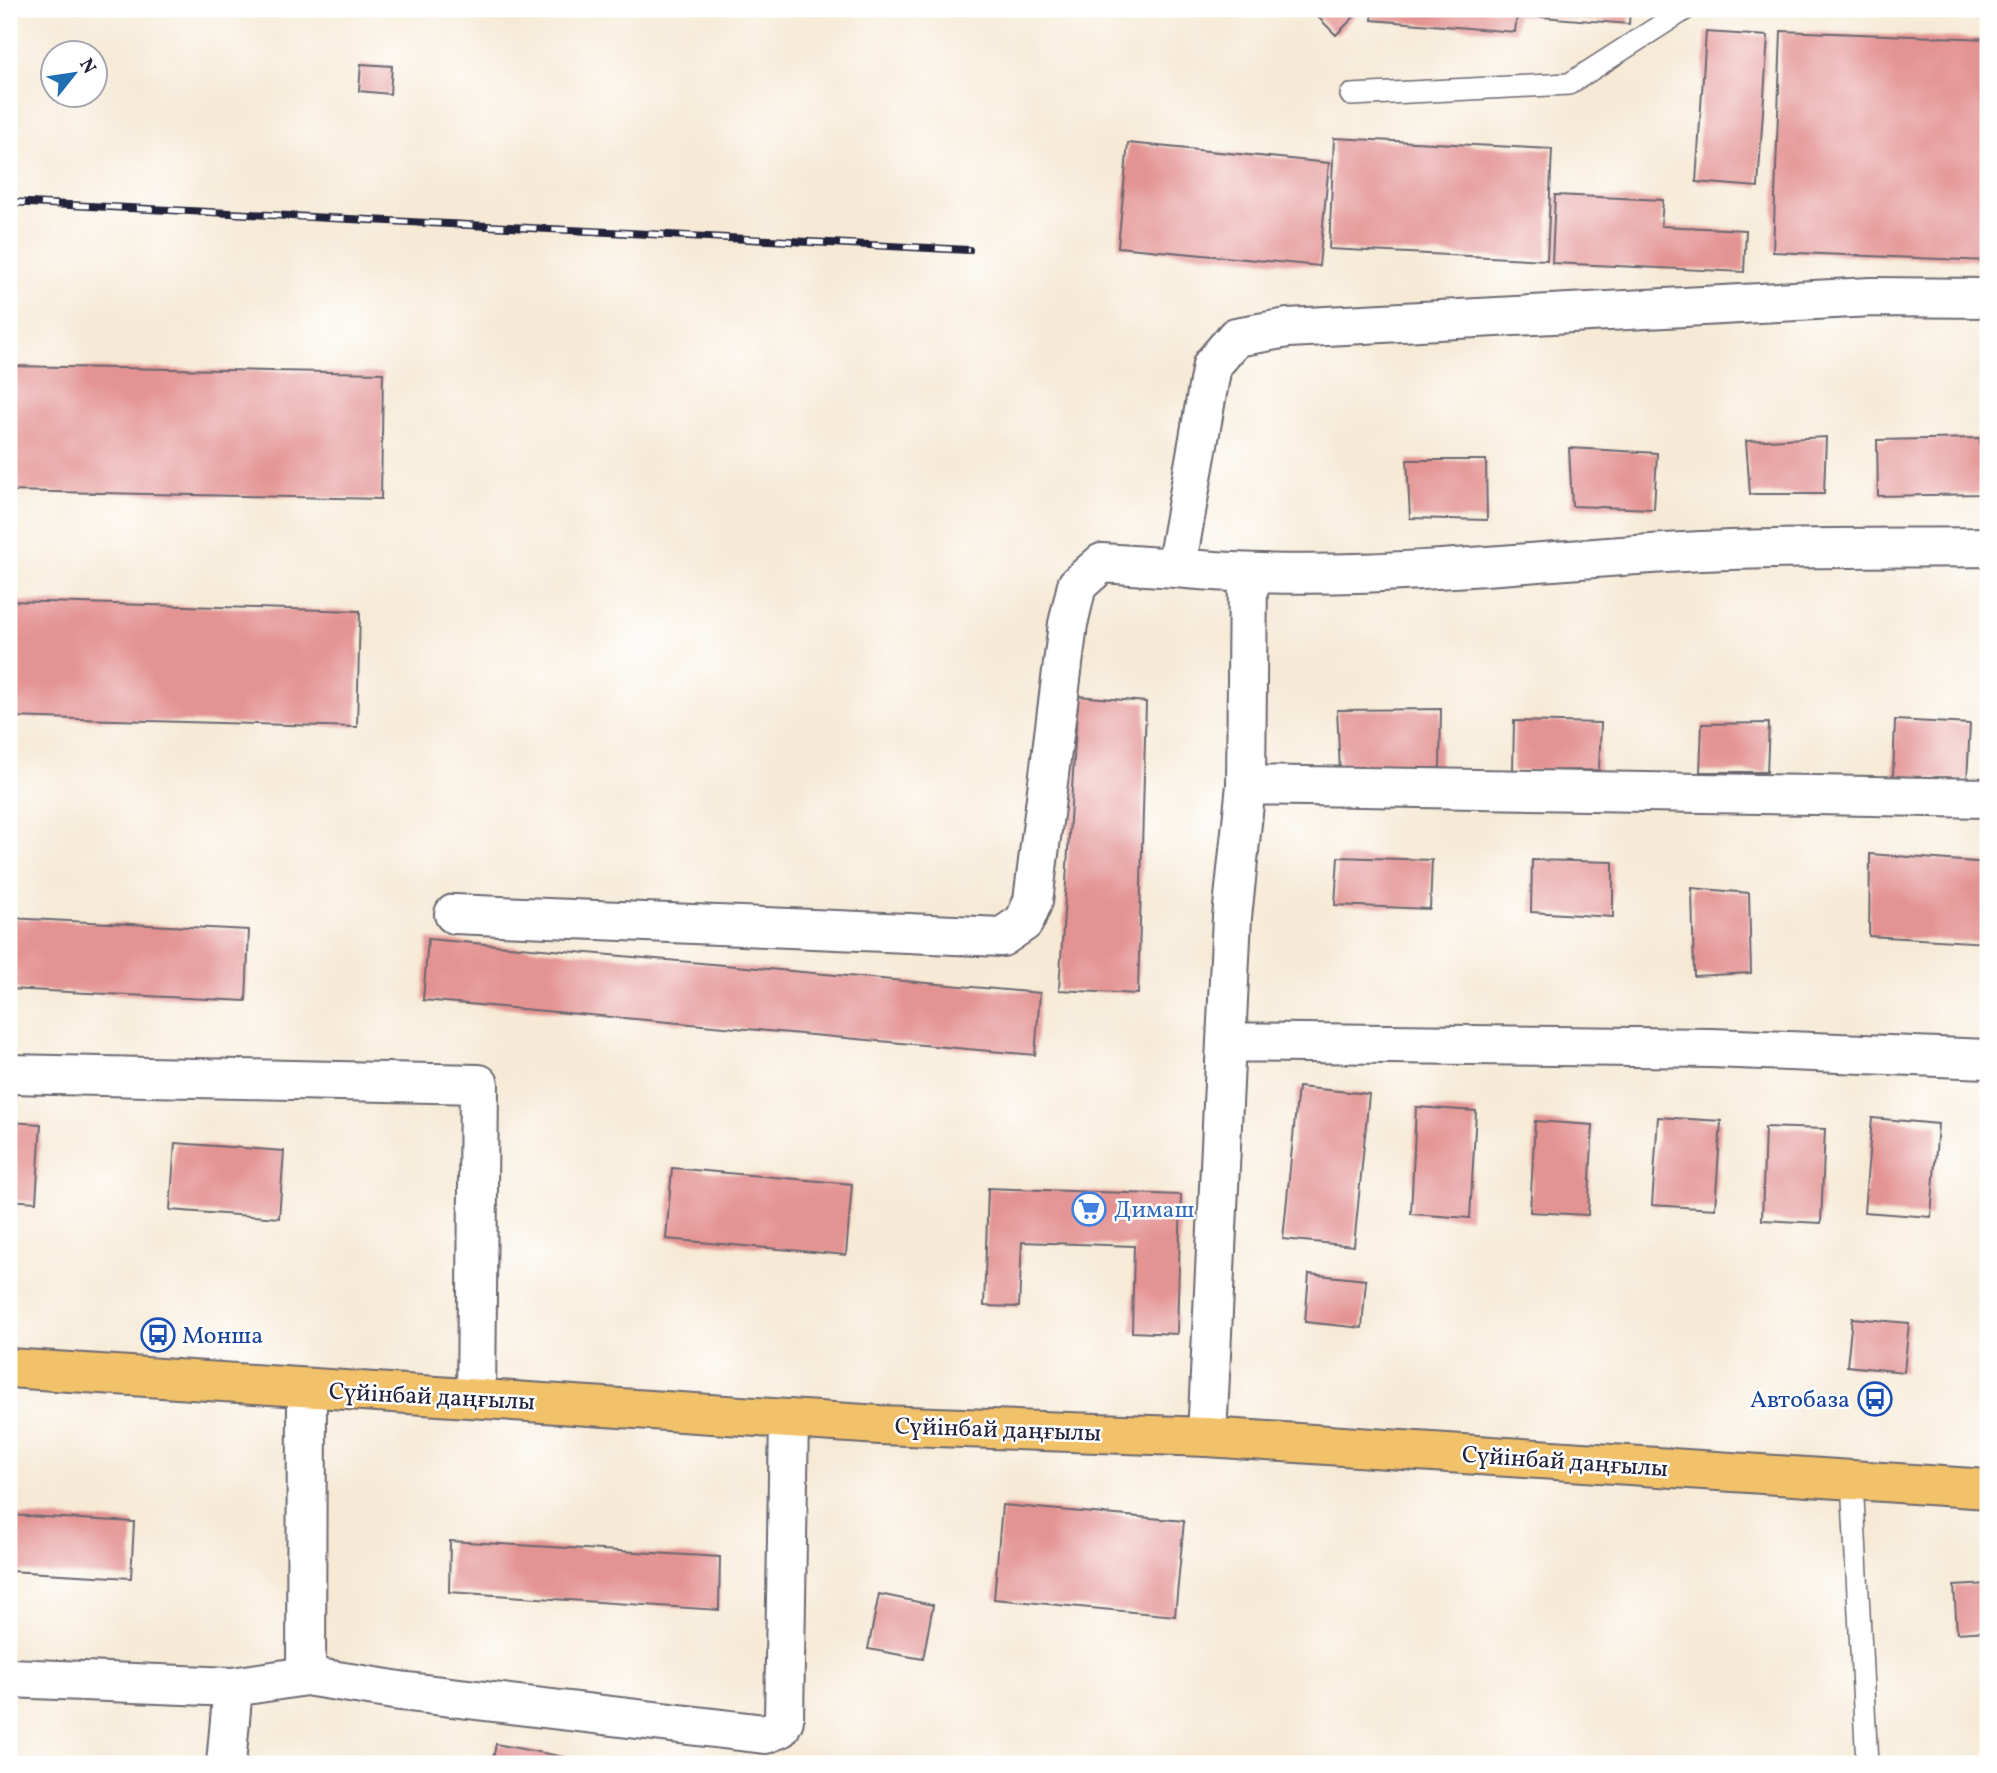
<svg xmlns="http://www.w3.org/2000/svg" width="1997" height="1773" font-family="Vollkorn,serif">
	<rect width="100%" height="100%" fill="#fff"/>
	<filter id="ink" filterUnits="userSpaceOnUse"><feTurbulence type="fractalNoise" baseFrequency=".0143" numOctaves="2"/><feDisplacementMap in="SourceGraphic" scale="14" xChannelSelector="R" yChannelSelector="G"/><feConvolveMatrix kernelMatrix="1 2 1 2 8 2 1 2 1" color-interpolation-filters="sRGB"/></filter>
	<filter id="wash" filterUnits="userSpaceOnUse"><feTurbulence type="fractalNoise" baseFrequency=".00686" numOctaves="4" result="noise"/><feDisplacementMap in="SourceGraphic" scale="28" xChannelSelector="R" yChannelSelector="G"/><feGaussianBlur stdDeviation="1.57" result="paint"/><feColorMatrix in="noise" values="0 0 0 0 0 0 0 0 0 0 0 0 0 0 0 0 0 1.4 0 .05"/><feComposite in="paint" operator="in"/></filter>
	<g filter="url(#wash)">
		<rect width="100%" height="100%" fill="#f6ead6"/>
		<g id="blocks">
			<path fill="#e39392" d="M1310,9H1362L1336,35Z
				M1373,9H1630L1629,24L1517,15L1515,32L1372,20Z
				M1781,31L1988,39V261L1773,252Z
				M1706,32L1768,36L1758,187L1696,182Z
				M361,64L392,66L390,94L359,91Z
				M1334,138L1552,149L1547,260L1329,249Z
				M1128,143L1329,163L1319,266L1118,247Z
				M1555,195L1663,200L1661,226L1746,230L1744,272L1552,263Z
				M9,366L383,373L381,499L9,491Z
				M1826,437L1824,494H1750L1746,441Z
				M1980,438L1981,494L1878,496L1877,440Z
				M1569,448L1657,453L1654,509L1572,506Z
				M1407,460H1486L1487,520L1410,518Z
				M9,601L360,611L357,727L9,717Z
				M1078,696L1146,702L1138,994L1059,990Z
				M1441,709L1440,768L1340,771L1337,710Z
				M1895,720L1970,724L1967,781L1893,776Z
				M1514,721L1601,723L1599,770L1513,771Z
				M1769,723L1767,772H1700L1702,724Z
				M1870,854L1988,863V943L1869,936Z
				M1338,857L1432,860L1430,909L1335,905Z
				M1532,860L1613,862V917L1531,912Z
				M1692,888L1749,893L1751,973L1694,976Z
				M9,918L249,930L246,1001L9,989Z
				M428,939L1040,993L1035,1055L423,1000Z
				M1298,1087L1369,1094L1354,1246L1283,1239Z
				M1416,1107L1476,1111L1470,1218L1411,1214Z
				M1658,1117L1721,1121L1715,1209L1652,1205Z
				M1872,1118L1938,1124L1931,1217L1864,1212Z
				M1535,1121L1593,1125L1588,1215L1530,1212Z
				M9,1122L41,1124L36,1202L9,1200Z
				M1765,1127L1825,1129L1821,1223L1762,1220Z
				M175,1143L284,1151L279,1218L170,1210Z
				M672,1168L852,1184L846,1255L666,1239Z
				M1987,1180H1988V1220L1981,1219Z
				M988,1188L1181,1195L1177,1334L1132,1332L1134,1246L1022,1242L1019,1307L984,1306Z
				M1309,1274L1366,1280L1362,1328L1305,1322Z
				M1852,1318L1909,1323L1904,1372L1847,1366Z
				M1002,1505L1184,1521L1175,1616L994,1599Z
				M9,1515L134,1522L131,1578L9,1571Z
				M450,1541L720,1557L719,1610L449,1592Z
				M1988,1584V1631L1957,1633L1954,1586Z
				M879,1594L933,1605L923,1659L868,1649Z
				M496,1744L596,1763V1764H492Z"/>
		</g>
	</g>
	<g filter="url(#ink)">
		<use href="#blocks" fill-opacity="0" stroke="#6c6871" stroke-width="2"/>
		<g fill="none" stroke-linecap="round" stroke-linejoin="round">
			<defs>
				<path id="service" d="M1351,95L1569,84L1686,9
					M1852,1480L1867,1764"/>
				<path id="minor" d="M1988,298L1871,297L1288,328L1236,337L1212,365L1176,568C1351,585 1526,560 1701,551C1797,547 1893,548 1988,547
					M1246,785L1988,798
					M454,914L1002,937L1024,922L1033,901L1068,624L1077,585L1102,563L1176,568
					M1226,1042L1712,1048L1988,1059
					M9,1074L479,1084L476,1397
					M1207,1437L1232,917L1246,785L1248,575
					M306,1676L400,1691L765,1734L780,1728L784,1720L789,1419
					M9,1678L233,1687L306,1676L307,1390
					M226,1764L233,1687"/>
				<path id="primary" d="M9,1368L880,1425L1207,1437L1988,1489"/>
			</defs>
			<use href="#service" stroke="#6c6871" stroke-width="24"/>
			<use href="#minor" stroke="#6c6871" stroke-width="42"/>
			<use href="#primary" stroke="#6c6871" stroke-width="42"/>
			<use href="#service" stroke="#fff" stroke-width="21"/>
			<use href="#minor" stroke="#fff" stroke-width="38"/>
			<use href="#primary" stroke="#f2c26a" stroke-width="38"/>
			<defs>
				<path id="rail" d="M9,202L969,250"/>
			</defs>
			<use href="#rail" stroke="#22223b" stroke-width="8"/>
			<use href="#rail" stroke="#fff" stroke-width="5" stroke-dasharray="16" stroke-linecap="butt"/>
		</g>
	</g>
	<defs>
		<symbol id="supermarket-ring" viewBox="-11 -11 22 22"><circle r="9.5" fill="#fff" stroke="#3f7fe0" stroke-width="1.5"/><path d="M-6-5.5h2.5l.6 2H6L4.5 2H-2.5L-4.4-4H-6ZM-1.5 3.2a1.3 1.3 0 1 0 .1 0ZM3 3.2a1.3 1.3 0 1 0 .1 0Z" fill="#3f7fe0"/></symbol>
		<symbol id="bus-ring" viewBox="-11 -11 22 22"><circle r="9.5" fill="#fff" stroke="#1a4fb4" stroke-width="1.5"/><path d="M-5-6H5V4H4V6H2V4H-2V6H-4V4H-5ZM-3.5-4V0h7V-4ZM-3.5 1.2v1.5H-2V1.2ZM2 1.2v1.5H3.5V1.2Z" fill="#1a4fb4"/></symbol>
	</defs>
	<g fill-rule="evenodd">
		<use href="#supermarket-ring" x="1070" y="1190" width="38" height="38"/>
		<use href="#bus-ring" x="139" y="1316" width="38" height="38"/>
		<use href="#bus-ring" x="1856" y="1380" width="38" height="38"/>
	</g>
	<g text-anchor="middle" stroke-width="5" stroke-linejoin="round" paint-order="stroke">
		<g font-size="24" fill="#366cbe" stroke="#fff" text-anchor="start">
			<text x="1114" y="1217">Димаш</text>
		</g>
		<g font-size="24" fill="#164399" stroke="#fff" text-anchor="start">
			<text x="182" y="1343">Монша</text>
			<text x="1850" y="1407" text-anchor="end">Автобаза</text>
		</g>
		<g font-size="24" fill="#22223b" stroke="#fff">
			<text transform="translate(432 1396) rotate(3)" y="8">Сүйінбай даңғылы</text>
			<text transform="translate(998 1429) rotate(2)" y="8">Сүйінбай даңғылы</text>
			<text transform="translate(1565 1461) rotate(4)" y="8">Сүйінбай даңғылы</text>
		</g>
	</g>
	<rect width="1997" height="1773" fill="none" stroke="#fff" stroke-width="35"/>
	<g transform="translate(74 74) rotate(60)"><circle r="33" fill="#ffffff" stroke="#a7a7b1" stroke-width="2"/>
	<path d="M0-5L12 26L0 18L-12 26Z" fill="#1f6fb2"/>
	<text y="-10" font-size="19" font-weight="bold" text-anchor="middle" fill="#22223b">N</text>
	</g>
</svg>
